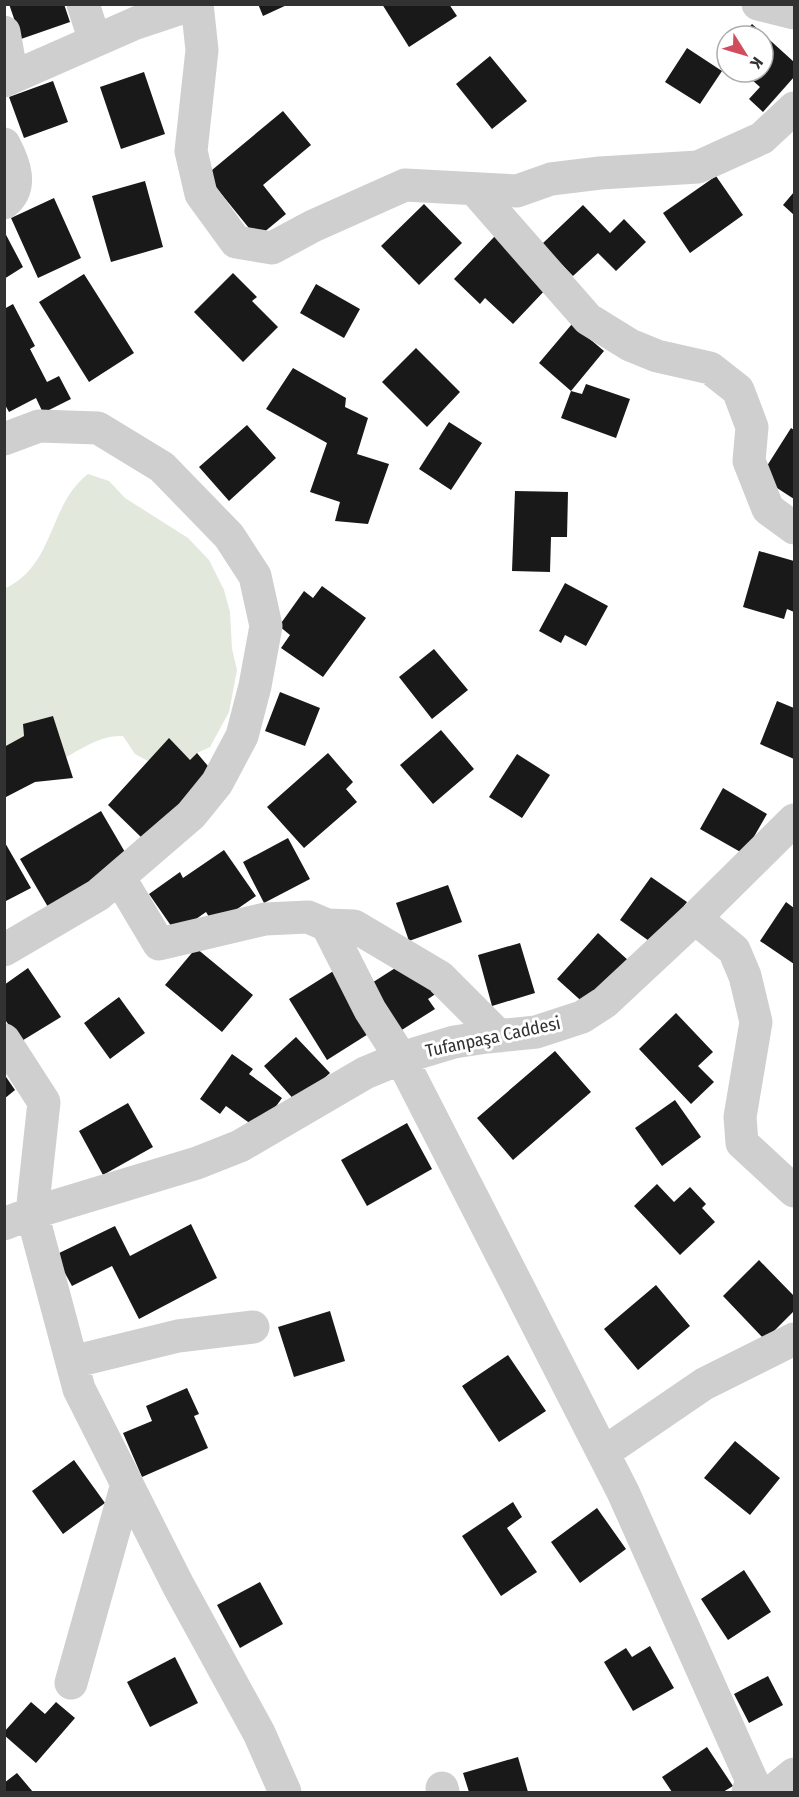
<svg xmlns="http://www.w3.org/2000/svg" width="799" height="1797" font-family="'Fira Sans Condensed',sans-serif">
	<rect width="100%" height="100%" fill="#fff"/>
	<path fill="#e2e8dc" d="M88,474L109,481L125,498L188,538L209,560L224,590L230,612L232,649L237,670L229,712L210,747L197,753L190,760L169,739L148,761L135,754L123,736C101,735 85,747 66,757L53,716L23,724L24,736L5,747L4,589C56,565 47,506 88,474Z"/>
	<path fill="#191919" d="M9,4H64L70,22L21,39Z
		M258,4H289L263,16Z
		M382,4H449L457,16L409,47Z
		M752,24L794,62V77L763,112L749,99L760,87L743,72H763V36H742Z
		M687,48L722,71L700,104L665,82Z
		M490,56L527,101L492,129L456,84Z
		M144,72L165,134L121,149L100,87Z
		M53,81L68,122L24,138L9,97Z
		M283,111L311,145L263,185L286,214L257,238L206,175Z
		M716,176L743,215L690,253L663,213Z
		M145,181L163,247L111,262L92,196Z
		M794,192V215L783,205Z
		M54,198L81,258L38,278L11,218Z
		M424,204L462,243L419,285L381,246Z
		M583,205L610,233L624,219L646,242L616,271L598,253L573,276L542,244Z
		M4,231L23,267L4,279Z
		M495,236L548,287L513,324L485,298L480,304L454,279Z
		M233,273L257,297L252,301L278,327L243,362L194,312Z
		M84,274L134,353L89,382L39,302Z
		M316,284L360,309L344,338L300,313Z
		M13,304L35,346L30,349L47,382L59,376L71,399L43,413L36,398L9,412L4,403V309Z
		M572,324L604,351L571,391L582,394L586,384L630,399L616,438L561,418L571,391L539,363Z
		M416,348L460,392L427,427L382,382Z
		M293,368L346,398L345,407L368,418L357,454L389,464L368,524L335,521L340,502L310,492L327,443L266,409Z
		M449,422L482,443L451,490L419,469Z
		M247,425L276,458L229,501L199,467Z
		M791,428L794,430V499L760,477Z
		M515,491L568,492L567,537H551L550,572L512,571Z
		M759,551L794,561V612L787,609L784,619L743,607Z
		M565,583L608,606L586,646L565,635L561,643L539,631Z
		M322,586L366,618L323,677L281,648L290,635L279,626L304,591L313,598Z
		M434,649L468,690L432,719L399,677Z
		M280,692L320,708L305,746L265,731Z
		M777,701L794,708V759L760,744Z
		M53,716L73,778L35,782L6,797L4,747L24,736L23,724Z
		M441,730L474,769L433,804L400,765Z
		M169,738L190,760L197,753L213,772L144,840L108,805Z
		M328,753L353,782L346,789L357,802L304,848L267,807Z
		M517,754L550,775L522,818L489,797Z
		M723,788L767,814L744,854L700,829Z
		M101,811L129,859L48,907L20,859Z
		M288,838L310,879L264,903L243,862Z
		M4,841L31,888L4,902Z
		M224,850L256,896L214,925L206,912L176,933L149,894L180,872L183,878Z
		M651,877L687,902L656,946L620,920Z
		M448,885L462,922L409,941L396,903Z
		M786,902L794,908V964L760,941Z
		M598,933L629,961L588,1007L557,979Z
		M520,943L535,993L492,1006L478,955Z
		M196,948L253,995L222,1032L165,985Z
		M400,965L437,993L428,999L435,1009L397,1033L367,986Z
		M28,968L61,1017L20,1042L4,1018V985Z
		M335,970L373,1031L327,1060L289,999Z
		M119,997L145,1033L110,1059L84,1023Z
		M676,1013L713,1052L698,1066L714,1082L691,1104L639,1049Z
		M296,1037L330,1073L297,1103L264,1066Z
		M555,1051L591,1092L513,1160L477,1118Z
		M232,1054L253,1069L249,1074L282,1098L259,1130L226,1106L220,1114L200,1099Z
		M4,1074L15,1090L4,1099Z
		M675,1100L701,1137L662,1166L635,1128Z
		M128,1103L153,1147L103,1175L79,1131Z
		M407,1123L432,1169L367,1206L341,1160Z
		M657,1184L674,1202L690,1187L706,1204L702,1208L715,1222L680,1255L634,1206Z
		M191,1224L217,1278L139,1319L112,1266L72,1286L55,1255L115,1226L130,1256Z
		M759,1260L794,1296V1311L765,1340L723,1296Z
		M656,1285L690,1326L638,1370L604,1329Z
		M330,1311L345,1361L294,1377L278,1327Z
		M508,1355L546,1411L499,1442L462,1386Z
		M187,1388L199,1414L194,1416L208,1448L142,1477L123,1433L152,1421L146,1406Z
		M735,1441L780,1478L750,1515L704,1478Z
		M74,1460L105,1503L63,1534L32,1491Z
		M513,1502L522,1517L507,1528L537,1572L501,1596L462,1536Z
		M597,1508L626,1549L580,1583L551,1542Z
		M744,1570L771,1612L728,1640L701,1599Z
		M260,1582L283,1624L240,1648L217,1605Z
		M650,1646L674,1688L633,1711L604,1662L626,1648L632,1657Z
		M175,1657L198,1703L150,1727L127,1682Z
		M768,1676L783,1705L749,1723L734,1694Z
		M31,1702L45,1714L56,1702L75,1718L36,1763L4,1735V1732Z
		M707,1747L733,1786L723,1792H672L662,1777Z
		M518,1757L528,1792H469L463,1773Z
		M17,1773L33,1792H4V1783Z"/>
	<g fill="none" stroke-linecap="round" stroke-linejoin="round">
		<path stroke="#cfcfcf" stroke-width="33" d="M83,4L95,41
			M197,4L202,50L191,151L201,194L236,242L272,248L313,226L405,185L517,191L551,179L600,173L698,167L762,138L794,108
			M758,4L794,13
			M4,32L12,77
			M4,81L136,23L193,4
			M4,144C14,163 24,187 4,203
			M475,190L588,319L630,345L657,356L710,368L738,390L752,427L749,461L768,509L794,528
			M4,439L39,426L98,428L162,467L229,536L255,576L266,626L255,686L242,736L217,783L191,815L98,895L4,950
			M119,877L159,944L265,919L308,917L327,925L370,1010L401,1058L623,1492L752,1781L748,1792
			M695,918L734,950L745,976L756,1022L740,1117L742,1143L794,1191
			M327,925L354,926L440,977L499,1036
			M4,1040L44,1102L32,1213L79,1389L178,1585L259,1733L285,1792
			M4,1224L32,1213L197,1163L240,1146L365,1073L401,1058L454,1042L487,1037L536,1032L582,1017L605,1002L695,918L794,820
			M72,1362L178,1336L253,1327
			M603,1453L704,1384L794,1339
			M71,1683L127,1484
			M442,1788L443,1792
			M772,1792L794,1774"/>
	</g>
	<g text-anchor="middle" stroke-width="6" stroke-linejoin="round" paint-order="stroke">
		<g font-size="18" fill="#323232" stroke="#fff">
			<text transform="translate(493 1037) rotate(-12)" y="6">Tufanpaşa Caddesi</text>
		</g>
	</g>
	<rect width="799" height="1797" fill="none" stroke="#323232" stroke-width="12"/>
	<g transform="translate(745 54) rotate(127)"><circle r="28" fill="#ffffff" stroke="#adadad" stroke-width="1.5"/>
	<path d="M0-4.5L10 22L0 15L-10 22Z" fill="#d14c5c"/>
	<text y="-9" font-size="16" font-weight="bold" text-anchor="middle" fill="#323232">K</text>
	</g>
</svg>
